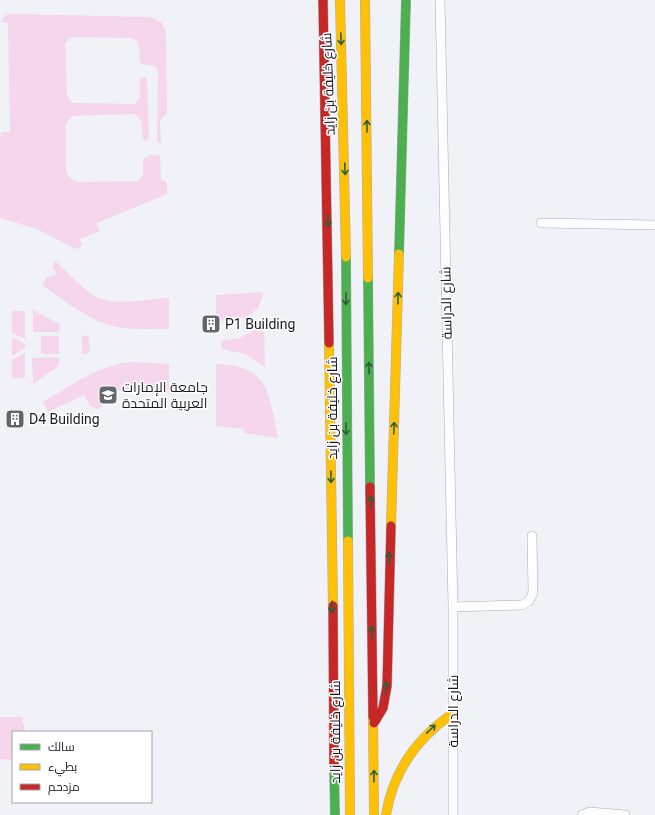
<svg xmlns="http://www.w3.org/2000/svg" width="655" height="815" font-family="Roboto,Cairo,sans-serif">
	<rect width="100%" height="100%" fill="#f0f2f8"/>
	<path fill="#f5d6ec" d="M8,14L151,17L162,23L166,32L167,113L160,120L161,144L157,141L158,71L155,66L141,64C137,54 144,42 131,38L76,37L70,38L65,43L67,95L73,103L135,104L140,97V79L144,77L147,79L149,138L146,141L143,139L141,121L135,114L72,116L66,124V169C68,177 72,181 81,182L137,181L143,176V159L150,155L160,156L161,179L167,183V194L97,223L100,231L80,239L82,246L75,249L37,229L0,218V140L1,132H10L8,23L1,22L3,18Z
		M55,261C67,272 80,287 95,296C113,307 148,299 169,298V329C152,329 133,330 117,327C89,321 65,301 42,285L46,278L57,274L52,267Z
		M263,292C259,320 239,320 216,321V295Z
		M33,310L60,324L59,332H33Z
		M12,311H25V339L12,333Z
		M264,325L265,367L245,354L222,349L221,341L240,338Z
		M82,335L89,337L90,352L82,355Z
		M41,336H59V354H41Z
		M12,337L25,344V348L12,356Z
		M25,353V378H12V360Z
		M59,357V366L33,384L32,358Z
		M134,362L169,364V393L114,390L99,409L90,406L84,395L48,412L43,402C72,385 99,364 134,362Z
		M216,364C270,365 269,395 278,438L243,433L244,429L216,426Z
		M0,717H22L25,732H13V760L0,759Z"/>
	<g fill="none" stroke-linecap="round" stroke-linejoin="round">
		<defs>
			<path id="street" d="M440,0L453,607V815
				M541,223L655,225
				M453,607L522,605L529,601L533,593L532,536
				M582,815L590,812L625,815"/>
			<path id="fast" d="M399,254L406,0
				M346,257L348,541
				M368,278L370,487
				M334,764L335,815"/>
			<path id="slow" d="M340,0L346,257
				M365,0L368,278
				M329,343L333,606
				M391,526L399,254
				M348,541L350,815
				M373,717L374,815
				M386,815C393,771 416,739 452,714"/>
			<path id="jam" d="M323,0L329,343
				M370,487L373,717
				M333,606L334,764
				M374,723L383,708L387,686L391,526"/>
		</defs>
		<use href="#street" stroke="#abadb4" stroke-width="10"/>
		<use href="#fast" stroke="#abadb4" stroke-width="10"/>
		<use href="#slow" stroke="#abadb4" stroke-width="10"/>
		<use href="#jam" stroke="#abadb4" stroke-width="10"/>
		<use href="#street" stroke="#fdfdfe" stroke-width="9"/>
		<use href="#fast" stroke="#4caf50" stroke-width="9"/>
		<use href="#slow" stroke="#ffc107" stroke-width="9"/>
		<use href="#jam" stroke="#c62828" stroke-width="9"/>
	</g>
	<defs><path id="oneway-shaft" d="M-6 0H5M1.5-3L5.5 0L1.5 3" fill="none" stroke-width="1.6" stroke-linecap="round" stroke-linejoin="round"/></defs>
	<g stroke="#305e38">
		<use href="#oneway-shaft" transform="translate(341 39) rotate(88)"/>
		<use href="#oneway-shaft" transform="translate(367 126) rotate(-91)"/>
		<use href="#oneway-shaft" transform="translate(345 169) rotate(88)"/>
		<use href="#oneway-shaft" transform="translate(328 221) rotate(88)"/>
		<use href="#oneway-shaft" transform="translate(398 298) rotate(-89)"/>
		<use href="#oneway-shaft" transform="translate(346 299) rotate(90)"/>
		<use href="#oneway-shaft" transform="translate(369 368) rotate(-91)"/>
		<use href="#oneway-shaft" transform="translate(394 428) rotate(-87)"/>
		<use href="#oneway-shaft" transform="translate(346 429) rotate(90)"/>
		<use href="#oneway-shaft" transform="translate(331 477) rotate(89)"/>
		<use href="#oneway-shaft" transform="translate(371 502) rotate(-91)"/>
		<use href="#oneway-shaft" transform="translate(389 558) rotate(-89)"/>
		<use href="#oneway-shaft" transform="translate(332 607) rotate(91)"/>
		<use href="#oneway-shaft" transform="translate(372 632) rotate(-91)"/>
		<use href="#oneway-shaft" transform="translate(386 688) rotate(-86)"/>
		<use href="#oneway-shaft" transform="translate(431 729) rotate(-44)"/>
		<use href="#oneway-shaft" transform="translate(374 776) rotate(-90)"/>
	</g>
	<defs>
		<symbol id="building-square" viewBox="-11 -11 22 22"><rect x="-9" y="-9" width="18" height="18" rx="4" fill="#64666e" stroke="#fff"/><path d="M-4-6H4V6H1V3H-1V6H-4ZM-2.5-4.3h1.7v1.8h-1.7ZM.8-4.3h1.7v1.8H.8ZM-2.5-1h1.7V.8h-1.7ZM.8-1h1.7V.8H.8Z" fill="#fff"/></symbol>
		<symbol id="university-square" viewBox="-11 -11 22 22"><rect x="-9" y="-9" width="18" height="18" rx="4" fill="#64666e" stroke="#fff"/><path d="M0-5L7-2L0 1L-7-2ZM-4 1L0 2.5L4 1V4Q0 6-4 4Z" fill="#fff"/></symbol>
	</defs>
	<g fill-rule="evenodd">
		<use href="#building-square" x="200" y="313" width="22" height="22"/>
		<use href="#university-square" x="97" y="384" width="22" height="22"/>
		<use href="#building-square" x="4" y="408" width="22" height="22"/>
	</g>
	<g text-anchor="middle" stroke-width="3" stroke-linejoin="round" paint-order="stroke">
		<g font-size="14" fill="#191b24" stroke="#fff">
			<text transform="translate(328 84) rotate(-92)" y="5">شارع خليفة بن زايد</text>
			<text transform="translate(446 303) rotate(-91)" y="5">شارع الدراسة</text>
			<text transform="translate(332 408) rotate(-90)" y="5">شارع خليفة بن زايد</text>
			<text transform="translate(453 711) rotate(-90)" y="5">شارع الدراسة</text>
			<text transform="translate(335 732) rotate(-90)" y="5">شارع خليفة بن زايد</text>
		</g>
		<g font-size="14" fill="#191b24" stroke="#fff" text-anchor="start">
			<text x="225" y="329">P1 Building</text>
			<text x="122" y="392">جامعة الإمارات<tspan x="122" dy="16">العربية المتحدة</tspan></text>
			<text x="29" y="424">D4 Building</text>
		</g>
	</g>
	<rect x="12" y="731" width="140" height="72" fill="#ffffff" stroke="#a3a4a7"/>
	<rect x="20" y="744" width="20" height="6" fill="#4caf50" stroke="#a3a4a7"/>
	<text x="48" y="751" font-size="12" fill="#191b24">سالك</text>
	<rect x="20" y="764" width="20" height="6" fill="#ffc107" stroke="#a3a4a7"/>
	<text x="48" y="771" font-size="12" fill="#191b24">بطيء</text>
	<rect x="20" y="784" width="20" height="6" fill="#c62828" stroke="#a3a4a7"/>
	<text x="48" y="791" font-size="12" fill="#191b24">مزدحم</text>
</svg>
